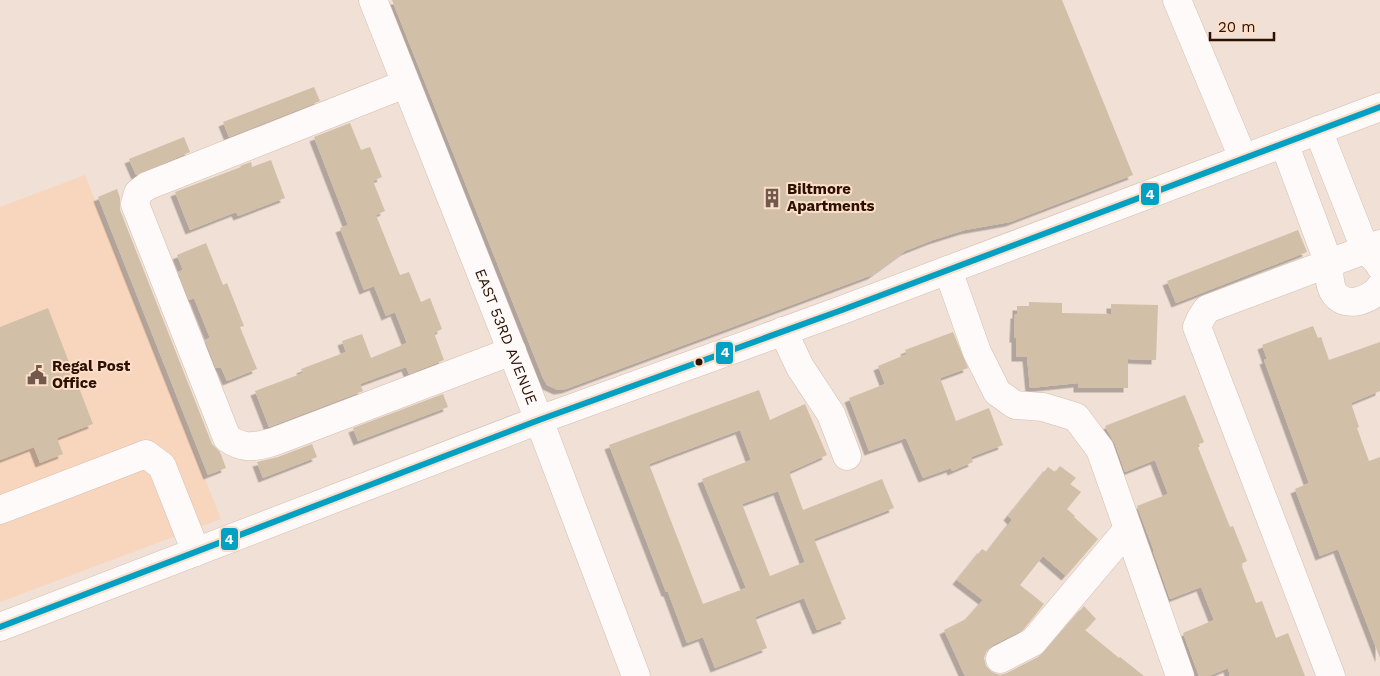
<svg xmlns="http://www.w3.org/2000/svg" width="1380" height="676" font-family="'Work Sans',sans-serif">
	<defs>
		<filter id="shadow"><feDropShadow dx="-4.5" dy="4.5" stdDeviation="0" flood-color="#0004"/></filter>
	</defs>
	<rect width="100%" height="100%" fill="#f0e0d5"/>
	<path fill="#f8d6be" d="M85,175L221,519L0,602V207Z"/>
	<path fill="#d2bfa8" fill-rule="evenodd" filter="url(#shadow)" d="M392,0H1062L1133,175L1010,222L965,230L933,240L905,251L872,275L566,389L558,390L547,385L543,378Z
		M314,87L320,101L229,137L223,122Z
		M350,123L361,150L370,147L382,177L373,181L385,211L376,215L400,275L409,272L421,302L430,298L442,329L434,333L444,360L409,374L406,367L360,384L363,391L269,427L255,391L303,373L301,369L346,352L342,341L362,334L371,358L407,343L395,312L386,316L374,286L364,290L340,228L348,225L314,137Z
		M184,137L190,152L136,175L129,159Z
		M271,160L285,198L238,216L236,212L190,230L175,192L241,167L240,166L251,162L252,167Z
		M117,189L120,198V210L212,444L220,452L226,468L208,475L98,197Z
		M1298,230L1307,252L1176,303L1167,281Z
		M206,243L223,285L227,283L244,326L240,327L257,369L227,381L221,367L216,368L205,340L210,338L194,298L189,300L178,272L183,270L177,255Z
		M1029,302L1062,303V313L1111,314V304L1158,305L1156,360L1128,359V388H1078V383L1030,388L1027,357H1016V338H1014L1015,314H1017V306H1029Z
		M48,308L93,424L57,438L63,454L40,463L34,447L0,460V327Z
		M1313,326L1318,338L1321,337L1329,360L1380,342V391L1351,403L1359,427L1357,428L1369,461L1380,457V658L1338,549L1320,556L1295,489L1309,483L1264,360L1267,359L1262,345Z
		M953,332L968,368L940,378L956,421L989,408L1003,445L971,457L973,462L952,471L951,468L923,478L906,438L869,451L849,398L885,384L878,366L907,354L905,350Z
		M759,390L770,420L805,404L827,455L789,472L803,510L882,479L894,508L814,539L846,619L817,630L804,598L755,617L767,648L715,668L703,637L687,643L668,592H666L609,445ZM740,430L751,460L702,479L746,588L703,604L649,464ZM778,491L805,562L770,576L742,504Z
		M443,394L448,407L358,441L353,428Z
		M1185,395L1204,442L1197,445L1230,527L1233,526L1247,561L1241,564L1256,603L1262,601L1276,638L1288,633L1305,676H1230L1228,668L1209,676H1199L1183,633L1214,620L1201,587L1170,599L1153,551H1154L1137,506L1168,494L1155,460L1125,472L1115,444L1105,426Z
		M312,444L317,457L263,478L257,462L278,457Z
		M1060,466L1076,478L1070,484L1081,492L1067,509L1075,516L1074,517L1098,539L1066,576L1043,556L1020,585L1044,604L1023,630L993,645L987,650L984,658L986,666L992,672L1000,675L1007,673L1040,656L1084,606L1096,619L1085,630L1119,658L1120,657L1144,676H965L944,630L966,619L983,600L957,580L982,549L987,552L1012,520L1008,516L1048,467L1055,472Z"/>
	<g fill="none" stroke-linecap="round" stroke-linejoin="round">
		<defs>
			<g id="minor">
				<path id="s1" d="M373,0L539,420L636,676"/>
				<path d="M1177,0L1243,158"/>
				<path d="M405,84L147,186L138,193L135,204L227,438C245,450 253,447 273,442L512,351"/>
				<path d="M1318,130L1365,249L1378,262L1380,266"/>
				<path d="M1284,143L1329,264C1329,273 1329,283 1333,291C1343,310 1371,301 1380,287"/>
				<path d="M948,270L977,352L997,392L1015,405L1043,407L1076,417L1100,449L1180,676"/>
				<path d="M783,331L800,367L831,414L847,456"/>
				<path d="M0,510L146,454L162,466L196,552"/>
				<path d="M1000,659L1033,642L1128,529"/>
				<path d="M1331,676L1197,327L1201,318L1207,309L1380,244"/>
			</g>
			<path id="major" d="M0,627L539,420L842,310L1380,107"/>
		</defs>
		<use href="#minor" stroke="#d4beaf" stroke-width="29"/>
		<use href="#major" stroke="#d4beaf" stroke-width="29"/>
		<use href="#minor" stroke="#fdfaf9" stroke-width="28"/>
		<use href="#major" stroke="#fdfaf9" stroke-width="28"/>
		<defs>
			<path id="bus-1" d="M0,627L539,420L842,310L1380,107"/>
		</defs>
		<use href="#bus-1" stroke="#fcdec9" stroke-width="10"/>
		<use href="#bus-1" stroke="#02a1c4" stroke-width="6"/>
	</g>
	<defs>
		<symbol id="building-bare" viewBox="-9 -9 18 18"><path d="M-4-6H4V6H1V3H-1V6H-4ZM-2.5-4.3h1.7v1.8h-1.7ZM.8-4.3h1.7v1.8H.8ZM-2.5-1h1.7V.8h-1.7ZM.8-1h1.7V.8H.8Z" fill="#71594b" stroke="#fcdec9" stroke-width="2.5" paint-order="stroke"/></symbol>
		<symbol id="civic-bare" viewBox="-9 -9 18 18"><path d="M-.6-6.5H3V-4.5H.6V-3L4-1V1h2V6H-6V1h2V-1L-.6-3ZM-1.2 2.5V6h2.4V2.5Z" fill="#71594b" stroke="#fcdec9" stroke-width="2.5" paint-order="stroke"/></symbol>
	</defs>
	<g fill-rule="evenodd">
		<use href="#building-bare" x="758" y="184" width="28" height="28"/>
		<use href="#civic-bare" x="23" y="361" width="28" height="28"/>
	</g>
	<circle fill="#2c1100" stroke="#fcdec9" stroke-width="2" cx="699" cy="362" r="4.5"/>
	<g text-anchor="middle" stroke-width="4" stroke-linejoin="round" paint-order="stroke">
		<g font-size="15" font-weight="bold" fill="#2c1100" stroke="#fcdec9" text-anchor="start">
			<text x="787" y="194">Biltmore<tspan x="787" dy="17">Apartments</tspan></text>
			<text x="52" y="371">Regal Post<tspan x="52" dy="17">Office</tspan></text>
		</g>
		<g font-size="15" fill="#2c1100" stroke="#fcdec9">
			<text dy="5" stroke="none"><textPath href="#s1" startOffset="362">EAST 53RD AVENUE</textPath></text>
		</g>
	</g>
	<g stroke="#fcdec9" stroke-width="2">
		<rect x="1140" y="182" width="20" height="24" rx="5" fill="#02a1c4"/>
		<rect x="715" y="341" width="19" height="24" rx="5" fill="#02a1c4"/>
		<rect x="220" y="527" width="19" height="24" rx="5" fill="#02a1c4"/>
	</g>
	<g font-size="14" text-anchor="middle" font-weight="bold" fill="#fff">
		<text x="1150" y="199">4</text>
		<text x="725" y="357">4</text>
		<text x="229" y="544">4</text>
	</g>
	<path d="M1210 32v8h64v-8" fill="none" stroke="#2c1100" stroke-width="2.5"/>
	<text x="1218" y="32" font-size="15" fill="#2c1100" stroke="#fcdec9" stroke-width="4" paint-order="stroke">20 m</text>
</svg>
